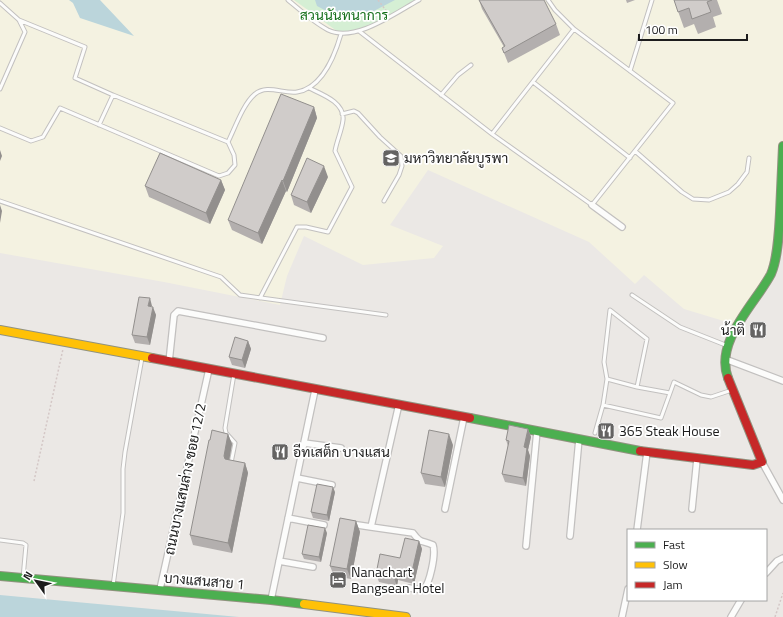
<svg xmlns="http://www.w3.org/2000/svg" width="783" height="617" font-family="'Titillium Web',Sarabun,sans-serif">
	<rect width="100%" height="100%" fill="#ebe8e5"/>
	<path fill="#f4f2e1" d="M0,0H783V146L771,273L737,325L684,309L644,275L635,284L589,242L428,170L390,225L443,246L434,258L363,265L304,236L287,276L280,305L164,282L0,253Z"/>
	<path fill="#d5efd4" d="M294,0H419L369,27L341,34Z"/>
	<path fill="#bbd5db" d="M69,0H100L134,36L80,18L73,3Z
		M315,0H395L370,13L338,17L317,6Z
		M0,595L239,617H0Z"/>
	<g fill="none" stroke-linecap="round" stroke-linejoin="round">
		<defs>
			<path id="lane" d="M288,0C300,10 313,22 328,30C355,43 395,13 419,0
				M0,3L19,20L25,32L0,89
				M359,31L492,134L592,205L673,103L574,29L555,10L548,0
				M630,71L652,0
				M533,82L630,158
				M441,95L458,75L471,65
				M342,114L354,111L358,113L380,137L401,156L402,166L399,175L384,201
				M99,125L113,95
				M0,128L31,141L43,137L60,108L219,176L228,173L235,165L234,155L228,142L113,95L75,78L85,47L19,20
				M492,134L574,29
				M228,142C235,128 243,104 255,94C267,84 283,94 297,92C322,88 335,55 341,34
				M635,151L682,192L693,199L709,200L729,192L738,184L747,172L749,158
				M0,201L221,277L240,295L386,315
				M632,295L680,327L728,346
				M260,298L297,227H306L328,232L352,187L335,151C337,140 342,130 343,120C345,102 321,94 309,88
				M607,379L637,387
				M603,405L607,379L604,362L610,310L647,339L637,387L670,393
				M595,433L603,405L661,418L674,382L701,395L711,397L732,390
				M231,463L235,443L226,433L225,428L234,374
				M0,540L23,543L26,545L23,578
				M113,586L123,513V469L125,452L142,358"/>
			<path id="street" d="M592,205L622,227
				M725,359L783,381
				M169,362L174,315L178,311L323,338
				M304,443L341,448
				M762,462L783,500
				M297,478L332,485
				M445,509L464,417
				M692,509L697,459
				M288,518L324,525
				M351,524L371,527L399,404
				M371,527L413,533C421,544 422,540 433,545C436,554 430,584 423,590L409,588
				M637,530L647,452
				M570,536L579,439
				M526,546L537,431
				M279,561L313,567
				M766,573L777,561L783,558
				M160,589L209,369
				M271,600L315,390
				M622,617L628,589
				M731,617L741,600"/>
			<path id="fast" d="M728,378C714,341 756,303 771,274C778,258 779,231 780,213C781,191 782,168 783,146
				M470,418L640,451
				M0,576L271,600L304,604"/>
			<path id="slow" d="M0,330L152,358
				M304,604L406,617"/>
			<path id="jam" d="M152,358L470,418
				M640,451L753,465L762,462L728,378"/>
		</defs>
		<use href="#lane" stroke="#c2c0bf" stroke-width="5"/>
		<use href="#street" stroke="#c2c0bf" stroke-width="8"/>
		<use href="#fast" stroke="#91927f" stroke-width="10"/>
		<use href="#slow" stroke="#91927f" stroke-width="10"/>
		<use href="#jam" stroke="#91927f" stroke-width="10"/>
		<path stroke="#d4c7c6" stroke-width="1.5" stroke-dasharray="2 2" stroke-linecap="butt" d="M378,0L388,13
			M34,481L63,349
			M775,617L783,593"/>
		<use href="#lane" stroke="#fcfcfb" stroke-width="3"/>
		<use href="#street" stroke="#fcfcfb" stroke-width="5.5"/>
		<use href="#fast" stroke="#4caf50" stroke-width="8"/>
		<use href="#slow" stroke="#ffc107" stroke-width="8"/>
		<use href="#jam" stroke="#c62828" stroke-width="8"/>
	</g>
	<path fill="#b3afae" d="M479,0L556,24L560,35L508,63L502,48L504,47L482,9Z
		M626,0H635L627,3Z
		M674,0H717L722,14L713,17L716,27L698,34L694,24L684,28Z
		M314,107L317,118L287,192L286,191L262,244L232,230L228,220Z
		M328,177L311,213L294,205L291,195Z
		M221,180L225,190L210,224L149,197L145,186Z
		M152,307L156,315L150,345L135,343L132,335Z
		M248,341L251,349L245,368L232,365L229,357Z
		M528,429L531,437L528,450L530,456L526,486L505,482L502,474L508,446L506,440Z
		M228,434L232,444L229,460L245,463L248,473L232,553L193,545L190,535Z
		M453,445L445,487L425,484L421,473Z
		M335,492L329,521L313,518L311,512Z
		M356,521L360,532L351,579L334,576L330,566Z
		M327,533L321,562L304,559L302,554Z
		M419,541L422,549L414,584L398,580L397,586L379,582L376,574L400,558Z"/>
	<path fill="#928f8d" d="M314,107L317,118L287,192L283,181Z
		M0,150L2,156L0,161Z
		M324,166L328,177L311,213L307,202Z
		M221,180L225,190L210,224L206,213Z
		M282,180L286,191L262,244L258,233Z
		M0,205L2,211L0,223Z
		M150,298L152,306H148Z
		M153,307L156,315L150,345L147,337Z
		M248,341L251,349L245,368L242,360Z
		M528,429L531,437L528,450L530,456L526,486L523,478L524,447Z
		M228,434L232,444L228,467L224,456Z
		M449,434L453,445L445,487L441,477Z
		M245,463L248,473L232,553L228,543Z
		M333,487L335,492L329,521L327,515Z
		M356,521L360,532L351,579L347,569Z
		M325,528L327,533L321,562L319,557Z
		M419,541L422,549L414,584L411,576Z
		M396,572L398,580L397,586L394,578Z"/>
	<path fill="#d0ccca" stroke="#928f8d" d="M479,0H544L556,24L504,53L502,48L505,46Z
		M674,0H712L707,2L711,12L692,19L689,8L678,12Z
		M281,94L314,107L283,181L282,180L258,233L228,220Z
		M160,153L221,180L206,213L145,186Z
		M307,158L324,166L307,202L291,195Z
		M139,297L150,298L148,306L153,307L147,337L132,335Z
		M235,337L248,341L242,360L229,357Z
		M509,425L528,429L524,447L527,448L523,478L502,474L509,441L506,440Z
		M212,430L228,434L224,456L225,459L245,463L228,543L190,535L209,440H210Z
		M429,430L449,434L441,477L421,473Z
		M317,484L333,487L327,515L311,512Z
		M340,518L356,521L347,569L330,566Z
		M308,525L325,528L319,557L302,554Z
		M405,538L419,541L411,576L396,572L394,578L376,574L380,554L400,558Z"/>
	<defs>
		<symbol id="university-square" viewBox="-11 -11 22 22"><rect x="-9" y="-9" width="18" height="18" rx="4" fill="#646362" stroke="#fff"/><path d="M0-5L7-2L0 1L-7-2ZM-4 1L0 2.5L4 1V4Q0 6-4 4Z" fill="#fff"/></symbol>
		<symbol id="restaurant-square" viewBox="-11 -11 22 22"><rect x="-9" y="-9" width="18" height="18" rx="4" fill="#646362" stroke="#fff"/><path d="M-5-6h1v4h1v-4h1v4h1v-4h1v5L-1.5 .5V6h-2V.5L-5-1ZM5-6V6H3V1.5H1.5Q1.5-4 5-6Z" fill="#fff"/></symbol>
		<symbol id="hotel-square" viewBox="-11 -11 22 22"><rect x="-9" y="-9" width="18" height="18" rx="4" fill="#646362" stroke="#fff"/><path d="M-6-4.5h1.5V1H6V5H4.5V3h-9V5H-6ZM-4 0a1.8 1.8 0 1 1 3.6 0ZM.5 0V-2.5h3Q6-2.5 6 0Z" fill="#fff"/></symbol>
	</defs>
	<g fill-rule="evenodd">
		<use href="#university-square" x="381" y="148" width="20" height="20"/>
		<use href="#restaurant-square" x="748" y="320" width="20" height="20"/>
		<use href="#restaurant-square" x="596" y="421" width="20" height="20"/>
		<use href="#restaurant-square" x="270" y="442" width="20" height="20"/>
		<use href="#hotel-square" x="328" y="570" width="20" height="20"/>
	</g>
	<g text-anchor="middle" stroke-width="3.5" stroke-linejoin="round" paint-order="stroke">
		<g font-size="14" fill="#15701b" stroke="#fff">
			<text x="344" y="20">สวนนันทนาการ</text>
		</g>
		<g font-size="14" fill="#1c1c1c" stroke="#fff" text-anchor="start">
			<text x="404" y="163">มหาวิทยาลัยบูรพา</text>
			<text x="745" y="335" text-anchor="end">น้าติ</text>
			<text x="619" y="436">365 Steak House</text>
			<text x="293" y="457">อีทเสต็ก บางแสน</text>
			<text x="351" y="577">Nanachart<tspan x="351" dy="16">Bangsean Hotel</tspan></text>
		</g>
		<g font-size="14" fill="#1c1c1c" stroke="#fff">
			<text transform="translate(185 479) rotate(-78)" y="5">ถนนบางแสนล่าง ซอย 12/2</text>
			<text transform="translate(204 581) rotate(5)" y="5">บางแสนสาย 1</text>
		</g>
	</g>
	<rect x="627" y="529" width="140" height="72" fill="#ffffff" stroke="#a4a4a4"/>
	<rect x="635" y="542" width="20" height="6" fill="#4caf50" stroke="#a4a4a4"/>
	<text x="663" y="549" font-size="12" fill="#1c1c1c">Fast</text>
	<rect x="635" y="562" width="20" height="6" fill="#ffc107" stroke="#a4a4a4"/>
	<text x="663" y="569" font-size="12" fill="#1c1c1c">Slow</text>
	<rect x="635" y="582" width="20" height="6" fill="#c62828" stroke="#a4a4a4"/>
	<text x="663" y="589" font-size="12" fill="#1c1c1c">Jam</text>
	<g transform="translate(36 581) rotate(303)" stroke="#ffffff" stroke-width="3" paint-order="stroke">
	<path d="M0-3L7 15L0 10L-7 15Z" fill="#1c1c1c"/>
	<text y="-6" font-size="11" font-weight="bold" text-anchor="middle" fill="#1c1c1c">N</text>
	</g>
	<path d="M639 34v6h108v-6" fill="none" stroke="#1c1c1c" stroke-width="2"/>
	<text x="645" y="34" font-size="12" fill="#1c1c1c" stroke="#ffffff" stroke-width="3" paint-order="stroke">100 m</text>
</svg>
